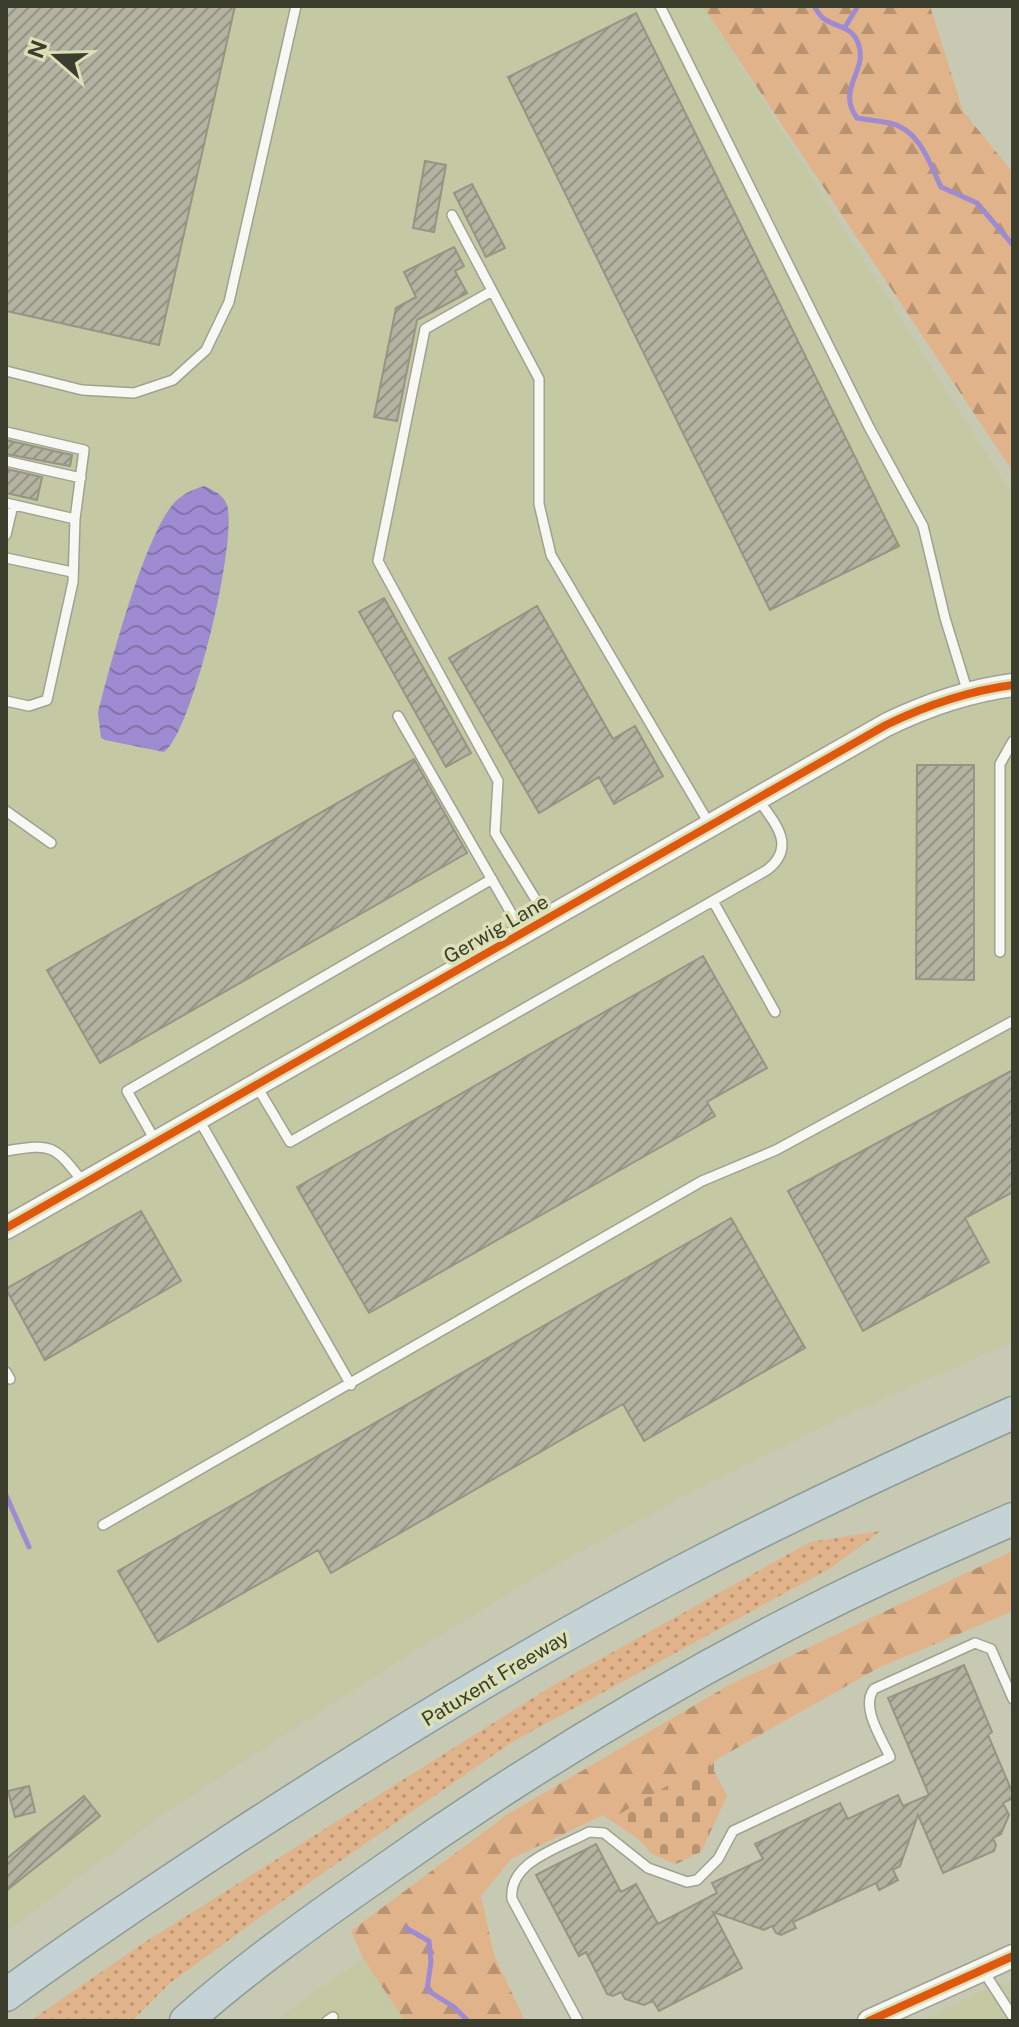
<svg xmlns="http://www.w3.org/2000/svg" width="1019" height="2027" font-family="'Public Sans',sans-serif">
	<defs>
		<pattern id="grass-dots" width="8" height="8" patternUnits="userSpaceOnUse" patternTransform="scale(2)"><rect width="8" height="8" fill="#e1b38a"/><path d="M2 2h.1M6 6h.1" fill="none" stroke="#b89371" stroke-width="1.8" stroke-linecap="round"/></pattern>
		<pattern id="forest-firs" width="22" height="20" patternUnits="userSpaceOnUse" patternTransform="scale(2)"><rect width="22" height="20" fill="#e1b38a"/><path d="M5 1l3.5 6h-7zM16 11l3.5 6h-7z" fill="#b89371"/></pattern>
		<pattern id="cemetery-stones" width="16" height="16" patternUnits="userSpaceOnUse" patternTransform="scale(2)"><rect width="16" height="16" fill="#e1b38a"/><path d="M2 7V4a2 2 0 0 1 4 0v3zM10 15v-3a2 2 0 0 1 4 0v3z" fill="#b89371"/></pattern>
		<pattern id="water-waves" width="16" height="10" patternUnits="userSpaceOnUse" patternTransform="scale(2)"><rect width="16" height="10" fill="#9e8bd1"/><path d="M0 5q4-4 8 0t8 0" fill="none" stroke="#8273aa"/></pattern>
		<pattern id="building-hatch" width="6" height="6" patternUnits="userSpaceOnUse" patternTransform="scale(2)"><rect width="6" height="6" fill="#b4b2a0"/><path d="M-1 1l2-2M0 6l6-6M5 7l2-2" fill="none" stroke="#949283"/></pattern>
	</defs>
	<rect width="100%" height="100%" fill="#c7c9b3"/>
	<path fill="#c4c8a3" d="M6,6H703L1013,496V1342L861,1408L684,1496L545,1571L389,1667L165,1813L6,1932Z
		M363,1958L405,2021H274Z
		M1013,1980V2021H922L977,1993Z"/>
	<path fill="url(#grass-dots)" d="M881,1531L829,1569L512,1742L274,1907L170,1983L132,2021H30L142,1944L552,1686L810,1542Z"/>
	<path fill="url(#forest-firs)" d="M703,6H930L963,111L1013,173V472Z
		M1013,1551V1611L878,1668L714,1761V1798L660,1854L603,1815L511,1859L481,1896L494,1955L525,2021H405L363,1958L351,1931L508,1814L729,1685Z"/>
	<path fill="url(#cemetery-stones)" d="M709,1761L727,1796L701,1852L676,1864L652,1854L618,1815Z"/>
	<path fill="url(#water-waves)" d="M204,486C213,490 224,495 227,505C238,541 192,734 164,752L105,740L101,738L98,713C109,669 146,528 177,500C185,493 194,489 204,486Z"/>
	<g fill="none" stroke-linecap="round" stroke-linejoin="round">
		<path stroke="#9e8bd1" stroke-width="5" d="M814,6C817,11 821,18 826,20C839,28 854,27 859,46C867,72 836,89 857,118C868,120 879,121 890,123C920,130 929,162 941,187L977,203L1013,245
			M845,27L858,6
			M6,1495L29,1547
			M406,1928L429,1941L431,1962L427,1990L454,2007L468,2021"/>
	</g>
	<path fill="url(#building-hatch)" stroke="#969583" stroke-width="2" d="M6,6H235L159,345L6,311Z
		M636,13L899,546L770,610L508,77Z
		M425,161L446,165L434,232L413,228Z
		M472,184L505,248L486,257L454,193Z
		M454,247L464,266L455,271L467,293L417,320L397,421L374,417L396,308L416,297L404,272Z
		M6,440L72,455L70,466L6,454Z
		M6,469L42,477L37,500L6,493Z
		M384,598L471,753L446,767L359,612Z
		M537,606L613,739L635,726L663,776L614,804L599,777L539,813L449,658Z
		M414,759L467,853L100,1063L47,970Z
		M917,765H974V980L916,979Z
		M703,956L767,1068L707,1102L715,1116L369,1313L297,1187Z
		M1013,1070V1192L965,1218L989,1262L863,1331L788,1191Z
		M141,1211L181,1281L45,1360L6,1289Z
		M731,1218L805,1348L644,1441L623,1404L331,1573L318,1550L158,1642L118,1571Z
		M964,1665L992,1732L988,1735L1013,1794V1798L1003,1803L1009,1815L1001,1834L993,1838L996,1845L994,1851L943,1873L918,1815L900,1866L893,1870L898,1880L879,1890L876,1883L793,1922L796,1928L781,1935L776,1933L772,1926L764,1930L713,1912L742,1968L659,2011L653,2001L644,2005L625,1999L621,1992L613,1996L607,1994L586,1952L579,1956L536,1875L596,1844L621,1892L636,1884L658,1924L717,1893L712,1883L763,1859L755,1844L840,1803L848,1819L898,1795L903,1806L929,1795L888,1698Z
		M29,1786L35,1812L15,1817L8,1791Z
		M84,1796L100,1816L6,1891V1859Z"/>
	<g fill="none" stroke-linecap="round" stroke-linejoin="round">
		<defs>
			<path id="service" d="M660,6L869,427L923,526L945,618L968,693
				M452,215L539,379V504L551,555L710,825
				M492,291L425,329L378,561L498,781L495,833L547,918
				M6,371L82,390L134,393L173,380L206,350L229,302L296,6
				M6,432L84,450L75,519L73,582L47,700L29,706L6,701
				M6,461L81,478
				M6,503L75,519
				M6,535L13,505
				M6,558L72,572
				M398,716L522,932
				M6,811L51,843
				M713,901L775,1012
				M1000,952V764L1013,741
				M256,1085L290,1142L767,870C798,846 774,822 757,798
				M198,1118L351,1385
				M156,1142L127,1091L492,879
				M6,1151C53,1143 54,1145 83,1182
				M6,1372L10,1379
				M103,1525L702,1181L776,1150L1013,1021
				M984,1972L1013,2017
				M327,2021L333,2017
				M578,2021L512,1899C508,1861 562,1847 589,1832L604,1833L648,1868L687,1882L697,1880L718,1859L733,1831L890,1757C882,1739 860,1707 874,1689L975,1643L991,1649L1013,1699"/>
			<path id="tertiary" d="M6,1228L886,725C927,705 967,691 1013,685
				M869,2021L1013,1956"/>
			<path id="motorway" d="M6,1995C81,1940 158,1889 235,1838C380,1744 528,1652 681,1572C790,1515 901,1463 1013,1413
				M186,2021C247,1967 313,1920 379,1874C517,1776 663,1687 815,1610C880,1577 946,1548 1013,1519"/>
		</defs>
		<use href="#service" stroke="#a0a290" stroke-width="12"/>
		<use href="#tertiary" stroke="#a0a290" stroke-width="25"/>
		<use href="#motorway" stroke="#8c9b96" stroke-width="35"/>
		<use href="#service" stroke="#f7f7f4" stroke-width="9"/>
		<use href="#tertiary" stroke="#f7f7f4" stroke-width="22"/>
		<use href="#motorway" stroke="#c5d3d6" stroke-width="32"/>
		<defs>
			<path id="cycleway" d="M6,1228L886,725C927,705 967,691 1013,685
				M869,2021L1013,1956"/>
		</defs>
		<use href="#cycleway" stroke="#dbe0b6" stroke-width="13"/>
		<use href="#cycleway" stroke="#df580e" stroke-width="8"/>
	</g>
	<g text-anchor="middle" stroke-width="7" stroke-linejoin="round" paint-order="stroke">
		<g font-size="20" fill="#3c3e2d" stroke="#dbe0b6">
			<text transform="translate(496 929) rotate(-30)" y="7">Gerwig Lane</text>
			<text transform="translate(495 1678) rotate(-31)" y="7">Patuxent Freeway</text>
		</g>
	</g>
	<rect width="1019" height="2027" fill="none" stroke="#3c3e2d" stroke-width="16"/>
	<g transform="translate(56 56) rotate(290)" stroke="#dbe0b6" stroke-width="6" paint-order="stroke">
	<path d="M0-6L14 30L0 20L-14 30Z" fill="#3c3e2d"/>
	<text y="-12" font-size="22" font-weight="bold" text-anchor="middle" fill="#3c3e2d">N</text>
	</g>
</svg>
